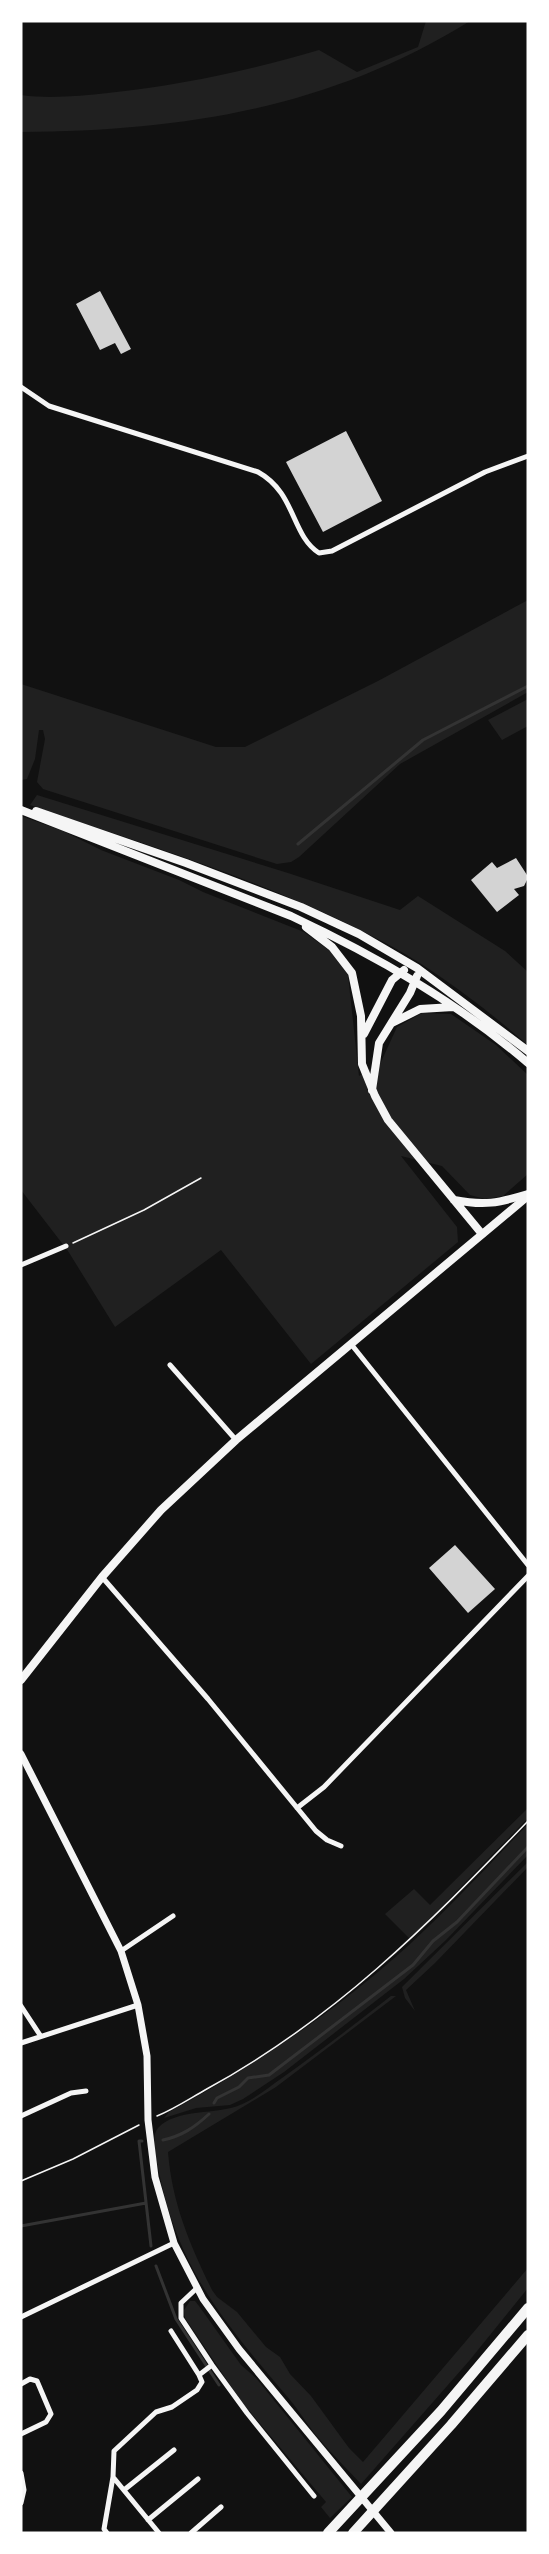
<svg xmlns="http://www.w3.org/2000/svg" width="549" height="2554" font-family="'PT Sans',sans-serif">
	<rect width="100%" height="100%" fill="#111"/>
	<path fill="#202020" d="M426,21H470C330,108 184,131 21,132V95C49,99 80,96 108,93C182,85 247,71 319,50L357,72L418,47Z
		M528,600V692L400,764L299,857L291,862L277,864L43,789L37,782L45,739L43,730H39L35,759L27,779L21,780V684L216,747H245L378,681Z
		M528,699V726L502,740L488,720Z
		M37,795L288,873L400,910L418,896L505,951L528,972V1045C486,1009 440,973 391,946C278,884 152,847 30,805Z
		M21,816L63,831L101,850L179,880L203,892L304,932L330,951L348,975L359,1076L381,1062L397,1027L422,1013L451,1014L496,1045L528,1075V1174L503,1196L485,1199L470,1195L442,1166L401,1156L457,1227L458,1242L311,1364L221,1250L115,1327L68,1251L21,1190Z
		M528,1808V1818L410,1939L385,1914L414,1889L430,1905Z
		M528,1824V1855L446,1940L404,1979L284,2072L243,2099L230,2105L196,2108L164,2118L169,2112C256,2065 336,2011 409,1945C450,1907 489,1865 528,1824Z
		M528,1862V1867L435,1963L406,1990L415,2011L405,1998L402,1987Z
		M391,1996H396L276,2087L168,2152C172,2203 190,2245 212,2290L217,2297L237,2312L266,2347L280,2357L290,2374L311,2396L349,2448L363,2462L528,2268V2288L469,2361L361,2484C346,2468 330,2452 315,2434C305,2421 296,2406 285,2394C224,2322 178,2268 159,2172C157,2161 150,2137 158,2128C176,2108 218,2115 240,2105C255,2099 269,2087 282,2078C319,2052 355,2024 391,1996Z
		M190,2301H195L199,2306L241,2365L256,2378L352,2497L330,2518L321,2507L326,2502L241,2401L185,2318L184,2310Z"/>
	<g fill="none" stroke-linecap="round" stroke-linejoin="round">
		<path stroke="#333" stroke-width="3" d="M298,844L423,740L528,686
			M214,2103L217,2098L239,2087L248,2078L269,2075L413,1965L433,1941L457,1922L528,1847
			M163,2140C182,2136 195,2127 209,2114
			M142,2141H139L151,2246
			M21,2226L146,2203
			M156,2266L176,2319L219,2385"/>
	</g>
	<path fill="#d3d3d3" d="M100,291L131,349L121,354L115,343L100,350L76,304Z
		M346,431L382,501L323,532L286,462Z
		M516,858L527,875V880L524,886L514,889L519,895L497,912L471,880L492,862L497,868Z
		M455,1545L495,1589L468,1613L429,1568Z"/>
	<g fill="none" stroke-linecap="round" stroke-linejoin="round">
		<path stroke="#f5f5f5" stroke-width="1.5" d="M73,1243L144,1210L201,1178
			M157,2116C174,2109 189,2099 205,2090C335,2019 427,1926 528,1821
			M21,2181L73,2159L139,2125"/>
		<path stroke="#f5f5f5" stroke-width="5" d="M21,387L49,406L258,472C296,493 291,535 319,553L332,551L485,472L528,456
			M21,1265L66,1246
			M351,1344L528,1565
			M170,1365L236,1440
			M102,1577L208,1699L316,1831L327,1840L341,1846
			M297,1808L324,1787L528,1576
			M121,1951L173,1916
			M21,2006L40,2035
			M21,2043L138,2005
			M21,2116L71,2093L86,2091
			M197,2288L181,2303V2318L212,2365L247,2413L314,2496
			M21,2317L174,2243
			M171,2331L199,2375
			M21,2384L30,2379L37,2381L51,2414L46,2422L21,2434
			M21,2473L24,2490L21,2503
			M124,2490L174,2450
			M148,2520L198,2479
			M107,2533L104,2529L113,2477
			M159,2533L113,2477L114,2451L156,2412L172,2407L197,2390L202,2382L199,2375L212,2365
			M191,2533L221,2507"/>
		<path stroke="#f5f5f5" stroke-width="7" d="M21,1754L121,1951L138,2005L147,2056L148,2120L155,2177L174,2243L203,2299L239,2349L391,2533"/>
		<path stroke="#f5f5f5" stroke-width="8" d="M21,1680L102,1577L161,1510L236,1440L528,1196"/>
		<path stroke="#f5f5f5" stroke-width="8" d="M21,810L291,916C376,956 457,1002 528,1063
			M36,811L186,863L301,907L359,934L417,968L528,1051
			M306,927L332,947L352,973L361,1016L362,1064L375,1096L388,1120L482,1234
			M392,1023L420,1009L453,1007
			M364,1034L392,980L404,970
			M372,1090L379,1043L410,993L417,976
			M454,1200C485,1206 498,1203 528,1194"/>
		<path stroke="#f5f5f5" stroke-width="10" d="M328,2533L441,2411L528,2308
			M353,2533L451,2425L528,2335"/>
	</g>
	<rect width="549" height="2554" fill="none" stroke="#ffffff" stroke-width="45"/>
</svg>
